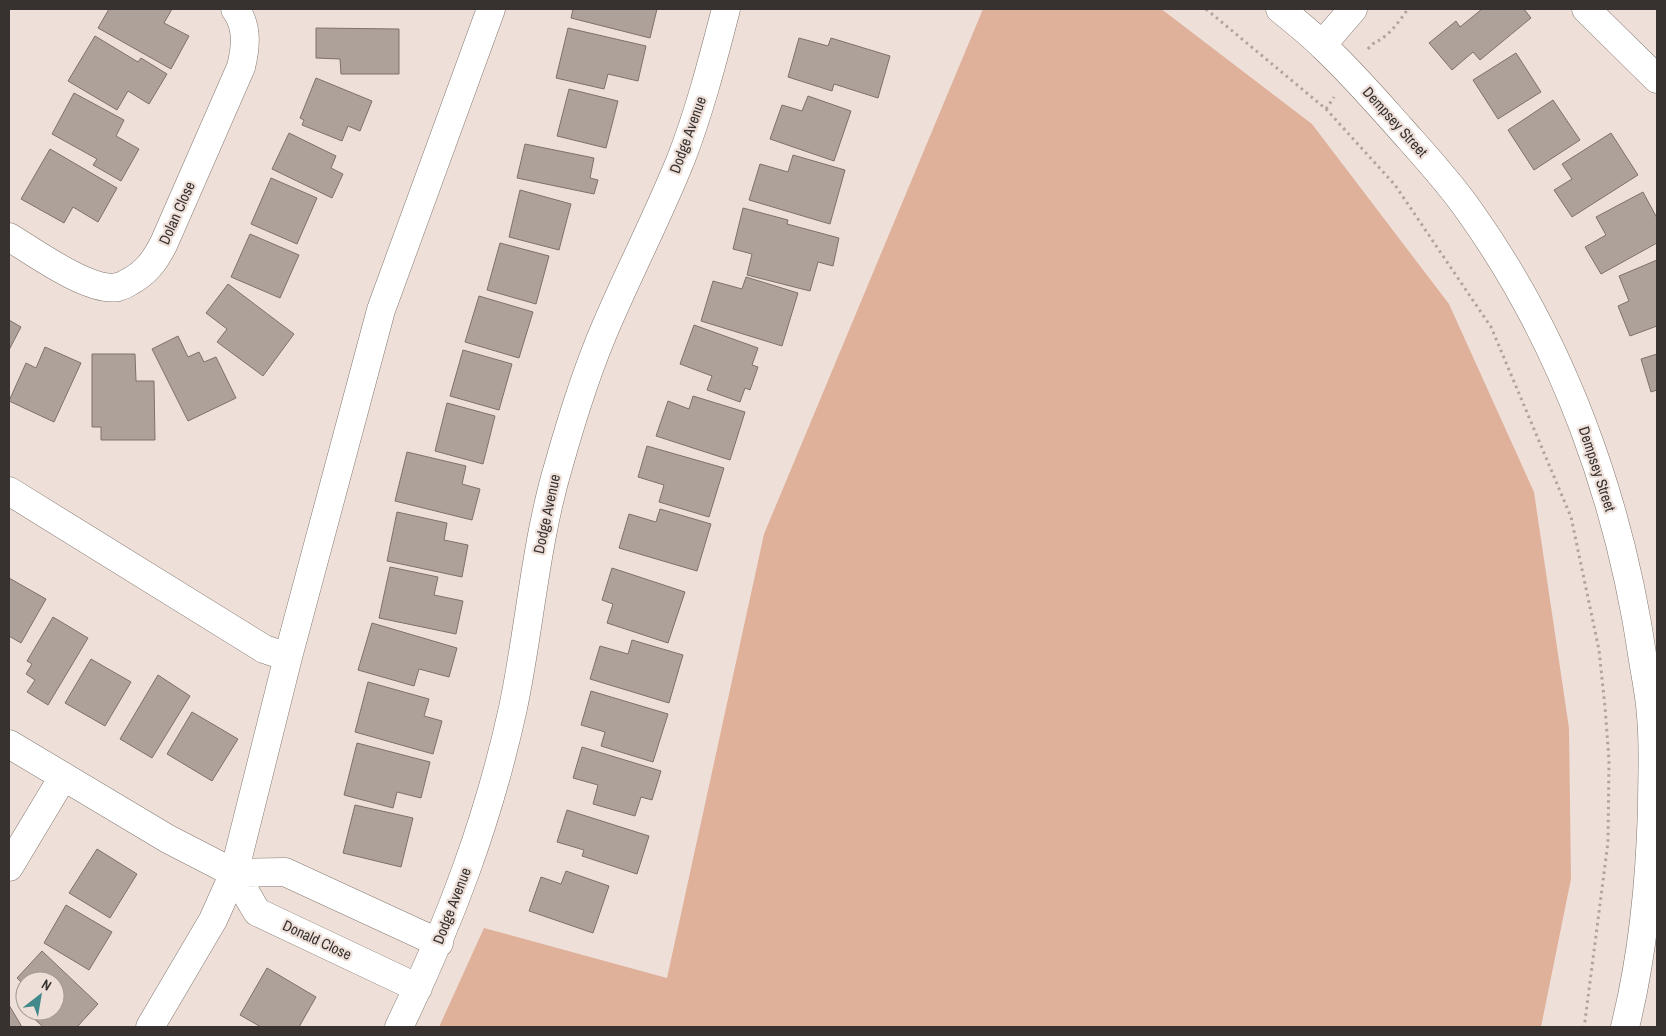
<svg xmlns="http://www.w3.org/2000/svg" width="1666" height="1036" font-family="'Archivo Narrow',sans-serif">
	<rect width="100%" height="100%" fill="#eee0d9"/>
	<path fill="#dfb19b" d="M983,9H1160L1164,11L1312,124L1449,304L1534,492L1569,728L1571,879L1541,1027H439L484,928L667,978L764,534Z"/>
	<path fill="#aea19a" stroke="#7e716b" d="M109,9H172L164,23L189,36L171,69L98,28Z
		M573,9H657L650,38L571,18Z
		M1482,9H1524L1531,18L1480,60L1473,52L1452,70L1429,43L1456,21L1460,27Z
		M316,28L399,29V74H341L340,59L316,58Z
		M568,28L646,46L638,81L608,74L604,89L556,78Z
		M95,36L138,62L141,58L167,74L149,104L128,91L117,110L68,81Z
		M799,38L828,46L831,38L890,56L878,98L834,84L832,91L788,77Z
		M1516,53L1541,92L1498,119L1473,80Z
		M316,78L372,101L360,131L348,126L342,141L302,125L304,120L300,118Z
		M569,89L618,101L606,148L557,136Z
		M74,93L124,120L116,136L139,149L121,181L93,165L97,159L52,134Z
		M808,96L851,111L834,161L770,139L782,105L802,111Z
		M1553,100L1580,140L1534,170L1508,130Z
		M289,133L336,156L331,168L343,174L332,198L272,169Z
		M1611,133L1638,175L1572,217L1554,190L1572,179L1562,164Z
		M525,144L594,158L590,178L598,180L594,194L517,178Z
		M50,149L117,188L98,222L73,207L64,223L21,199Z
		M793,155L845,170L830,224L749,200L760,164L788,172Z
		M271,178L317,198L297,244L251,224Z
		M520,190L571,204L559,250L509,237Z
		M1643,192L1657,218V243L1601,274L1585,247L1606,235L1596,217Z
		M743,208L788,220L787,224L839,238L833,266L818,262L810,291L747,275L752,254L733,249Z
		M250,234L299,255L280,298L231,277Z
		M500,243L549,256L536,304L487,290Z
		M1657,260V326L1630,336L1618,306L1629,301L1619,276Z
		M746,277L798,293L782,346L701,321L713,281L742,289Z
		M228,284L294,334L263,376L217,342L227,329L206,313Z
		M479,296L533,312L519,358L465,342Z
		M9,320L21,327L9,350Z
		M694,325L758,348L752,365L758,367L750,390L745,388L740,402L707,390L712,376L680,364Z
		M178,336L188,357L199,352L204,362L216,357L236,398L188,421L152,349Z
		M45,347L81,363L54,422L9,401L26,363L36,368Z
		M463,350L512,364L499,410L450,396Z
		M92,354H135L136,381H154L155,440H101V427H92Z
		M1657,354V390L1651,392L1641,359Z
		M693,396L745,412L730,460L656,436L668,401L689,409Z
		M447,403L495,416L483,464L435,451Z
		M647,446L724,468L709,517L659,502L664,485L638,477Z
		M407,452L466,466L462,484L480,489L472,520L395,501Z
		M660,509L711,524L697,571L619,548L629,514L656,522Z
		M397,512L447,523L444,540L468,545L462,577L387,561Z
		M390,567L438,577L434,595L463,601L456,634L379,618Z
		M612,568L685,592L668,643L607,623L613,604L602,600Z
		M9,578L46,599L21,643L9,636Z
		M53,617L88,638L48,705L27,692L35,680L26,674L32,664L27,661Z
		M372,623L457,648L449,677L419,669L414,686L358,670Z
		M632,640L683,655L669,703L590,679L600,646L628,654Z
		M91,659L131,682L105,726L65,703Z
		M158,675L190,696L152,758L120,739Z
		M368,682L429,699L424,716L442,721L433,754L355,732Z
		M591,691L668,714L653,762L601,746L605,732L581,725Z
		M192,712L238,739L212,781L167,754Z
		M357,743L430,762L421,798L397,792L393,808L344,795Z
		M582,747L661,771L652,800L641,797L635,816L593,804L598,785L573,778Z
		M355,805L413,818L401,867L343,853Z
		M567,810L649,836L637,874L582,856L584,850L557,842Z
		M97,849L137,874L110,918L69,893Z
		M566,871L609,886L593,933L529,911L541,877L561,884Z
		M66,905L112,932L89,970L44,943Z
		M42,951L98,1004L77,1027H43L26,1011H55V981H25V986L17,978Z
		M267,968L316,997L299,1027H261L240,1015Z
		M9,1005L22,1027H9Z"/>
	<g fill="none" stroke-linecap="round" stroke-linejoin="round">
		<defs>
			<path id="minor" d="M1280,9C1295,21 1310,33 1323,46C1351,72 1376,101 1401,129C1425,156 1450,183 1470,212C1564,344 1620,501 1643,660C1646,679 1650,697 1651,716C1654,746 1652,777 1652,807C1650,882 1643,955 1625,1027
				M1586,9L1657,79
				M1322,45L1353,9
				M9,237C34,252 90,293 118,287C122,286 126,284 129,282C146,273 155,261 164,243L241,67C246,47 248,26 235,9
				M9,491L264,649L288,657
				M9,744L168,839L234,873L285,872L439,943
				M9,867L63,777
				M234,873L257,912L418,988
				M150,1027L213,920L234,873L288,657L381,310L491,9
				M399,1027C450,922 488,822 513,708C530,627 535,544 559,464C572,418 587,370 606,326C630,270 658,216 681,159C700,110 713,59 726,9"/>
		</defs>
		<use href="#minor" stroke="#847871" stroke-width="29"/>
		<path stroke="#afa49e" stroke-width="3" stroke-dasharray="2.5 4" stroke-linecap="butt" d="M1206,9L1326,109L1395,185L1491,327L1571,517L1599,650L1605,707L1609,760L1608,842L1585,1021L1583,1027
			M1368,49C1375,40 1377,43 1384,37C1393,30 1401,19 1408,9
			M1326,109L1334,97"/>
		<use href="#minor" stroke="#fff" stroke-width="28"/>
	</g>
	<g text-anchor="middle" stroke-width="4.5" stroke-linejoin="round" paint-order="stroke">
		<g font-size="15" fill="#37322f" stroke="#eee0d9">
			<text transform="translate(1395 122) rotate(48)" y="5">Dempsey Street</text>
			<text transform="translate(688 135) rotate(-70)" y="5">Dodge Avenue</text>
			<text transform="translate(177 213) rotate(-66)" y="5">Dolan Close</text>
			<text transform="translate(1597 469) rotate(72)" y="5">Dempsey Street</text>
			<text transform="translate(547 514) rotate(-78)" y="5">Dodge Avenue</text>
			<text transform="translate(452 906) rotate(-69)" y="5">Dodge Avenue</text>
			<text transform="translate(317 940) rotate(25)" y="5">Donald Close</text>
		</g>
	</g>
	<rect width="1666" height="1036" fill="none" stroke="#37322f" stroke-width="20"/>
	<g transform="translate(40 996) rotate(31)"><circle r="24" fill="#eee0d9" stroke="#a59a95"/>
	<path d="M0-4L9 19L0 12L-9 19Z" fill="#41898b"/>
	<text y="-8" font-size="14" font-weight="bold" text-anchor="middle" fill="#37322f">N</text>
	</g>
</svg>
